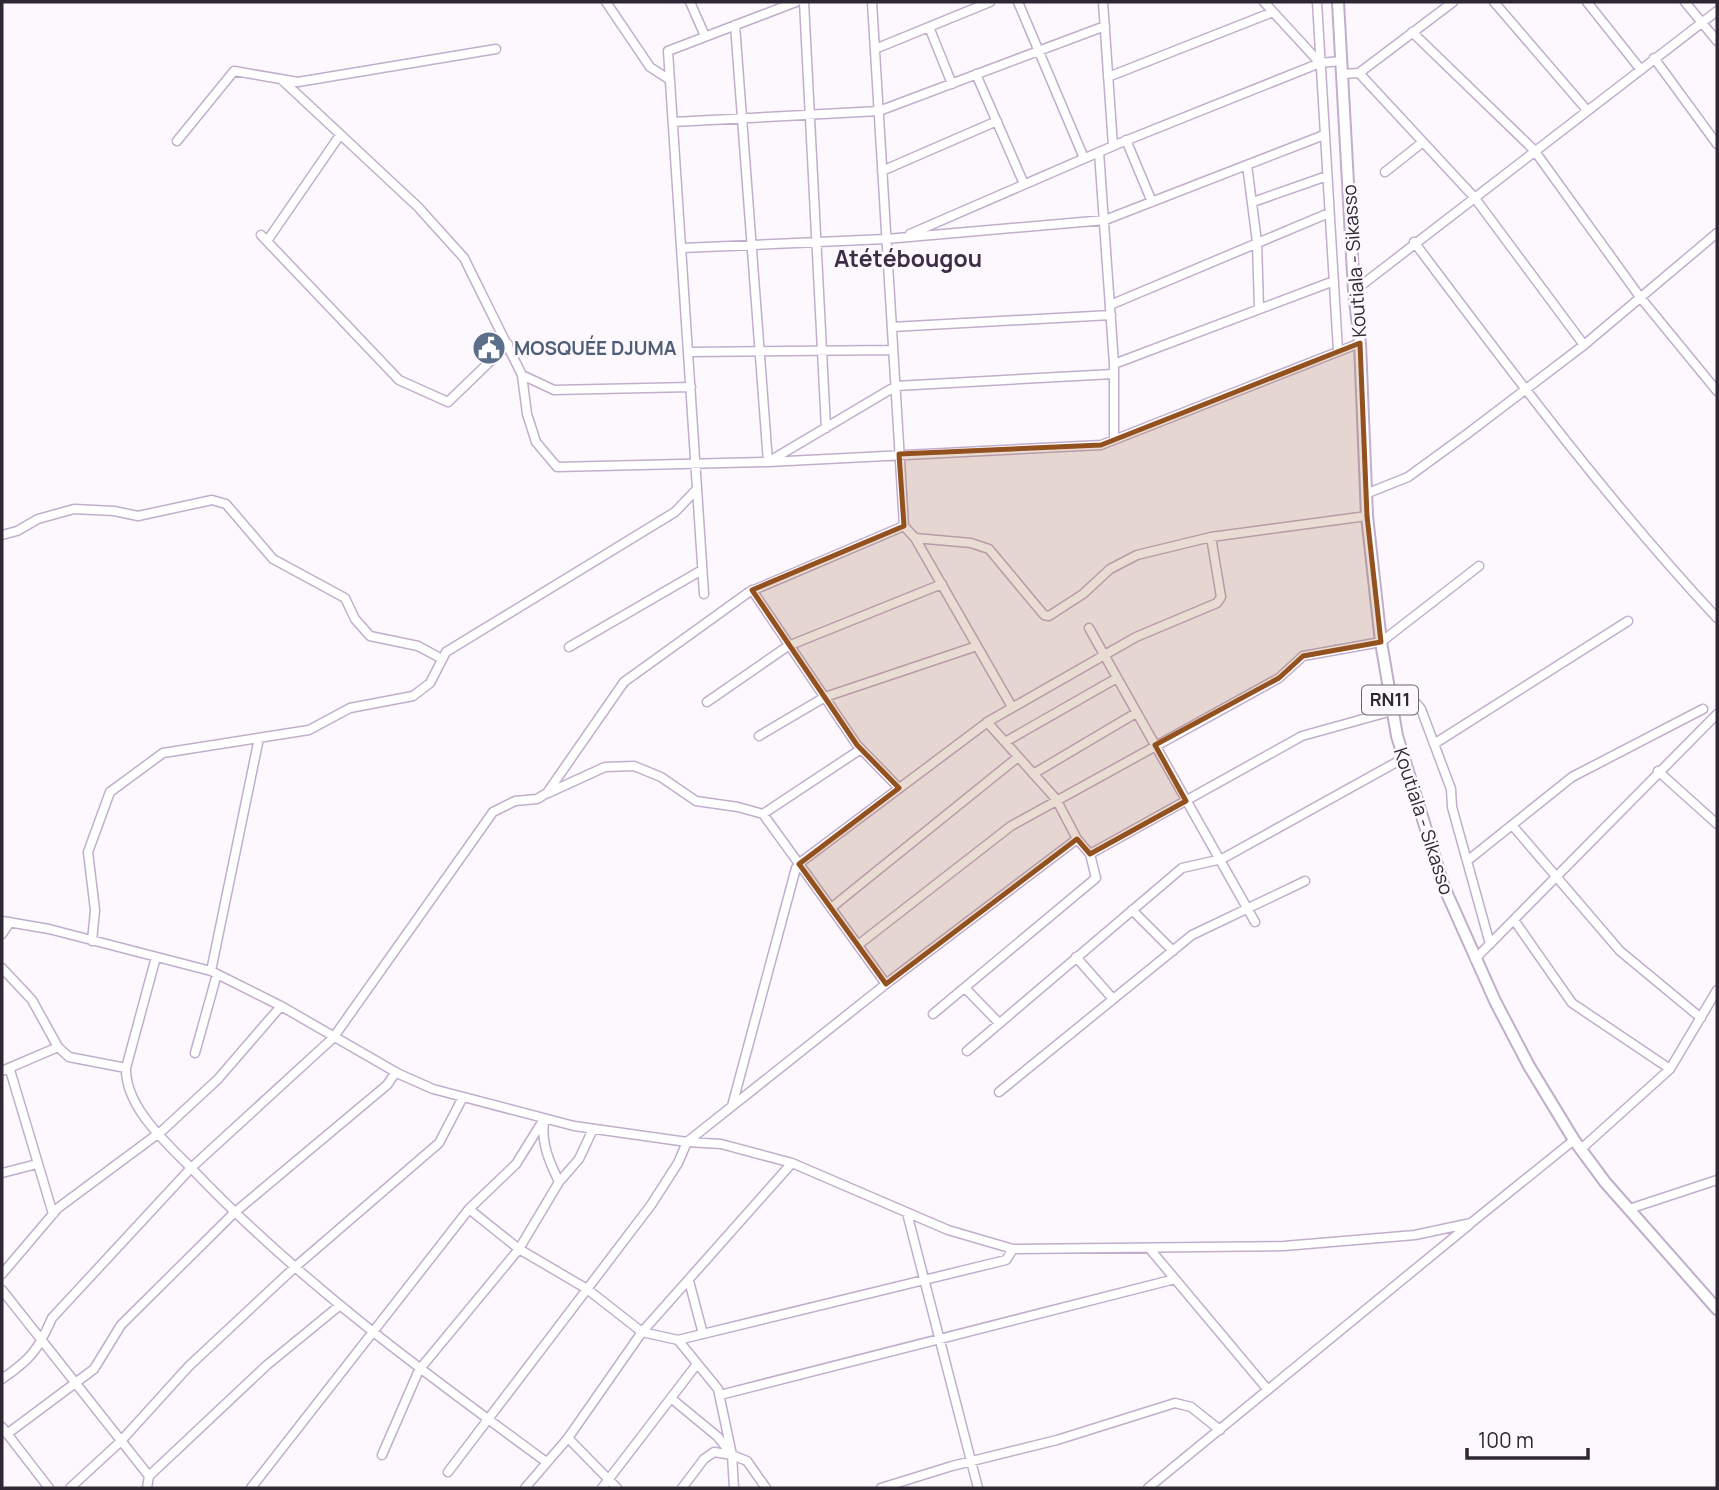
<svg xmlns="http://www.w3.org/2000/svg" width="1719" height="1490" font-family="Manrope,sans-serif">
	<rect width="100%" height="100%" fill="#fcf8fe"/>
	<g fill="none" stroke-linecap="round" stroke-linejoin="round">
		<defs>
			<path id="minor" d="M606,2L650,67L670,80
				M690,2L705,36
				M804,2L826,428
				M1018,2L1084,158
				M1103,2L1113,146
				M1264,2L1320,63
				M1317,2L1338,351
				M1494,2L1586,109
				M1587,2L1641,70
				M1685,2L1717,41
				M735,25L768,462L896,386L1113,374
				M929,27L952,84
				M1412,32L1534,150L1640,297L1717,391
				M875,49L990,2
				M1654,58L1717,144
				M1359,73L1453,2
				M976,74L1024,184
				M1342,74L1359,73L1474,197L1584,345
				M1108,77L1273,12
				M281,79L418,207L464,258L522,375L527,414L536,442L557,467L768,462L1101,445L1360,343
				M673,122L879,111L1105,26
				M1126,140L1152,202
				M177,141L234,71L298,82L496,49
				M1099,152L1114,364V439
				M1247,165L1257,242L1259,308
				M882,171L997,121
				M1385,172L1423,142
				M1253,202L1327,176
				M910,234L1120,143L1320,63L1341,61
				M261,235L399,380L448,402L508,344
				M267,241L340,135
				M1414,242C1511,371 1607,500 1717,618
				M682,248L886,239L1105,220L1324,135
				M1354,291L1717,11
				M1110,305L1329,213
				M892,327L1111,315
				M689,352L893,350
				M1114,364L1334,281
				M522,375L554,390L691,387
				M1368,493L1408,477L1467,434L1584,345L1717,233
				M904,526L915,538L1012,707
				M2,535L17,531L38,519L74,509L114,511L138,516L212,500L226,504L273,559L345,598L355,619L370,636L418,646L442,659
				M915,538L971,543L989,549L1044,615L1049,616L1083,594L1110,569L1137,555L1211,537L1367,516
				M752,590L857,745L899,788
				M704,594L668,51L796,2
				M1089,628L1255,922
				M569,647L702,570
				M1389,690L1413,700L1421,709L1451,789L1452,807L1490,944
				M707,702L788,646L942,584
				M759,736L825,697L977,646
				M1005,742L1117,678
				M1434,744L1628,621
				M1658,771L1717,824
				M1033,774L1136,713
				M548,793L605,767L634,766L661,777L696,801L738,807L763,814L886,984
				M763,814L861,749
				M1512,825L1620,951L1701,1018
				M1090,854L1302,736L1392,711
				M1467,861L1572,777L1703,709
				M831,908L1018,757
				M1132,910L1173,951
				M1514,920L1572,1003L1670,1069
				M2,921L49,929L211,971L281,1006L399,1074L433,1089L574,1126L687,1142L721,1144L792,1163L948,1230L1013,1249L1284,1246L1415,1235L1471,1223L1574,1140
				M2,934L10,922
				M92,941L95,910L88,852L110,792L163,753L309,730L350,708L413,696L430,683L446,652L675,512L696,490
				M858,945L1011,826L1279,678L1303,656L1381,642L1479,566
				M1076,957L1113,999
				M1475,959L1717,714
				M2,968L32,1000L58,1047L69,1057L126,1068C125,1108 168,1144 194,1171C300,1282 422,1371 545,1461
				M211,971L259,738
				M965,988L999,1023
				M933,1014L1096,878L1090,854L1077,839L1056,799L987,722
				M967,1051L1182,868L1222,859L1404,758
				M195,1053L217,974
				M126,1068L156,957
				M10,1070L53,1214
				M2,1071L58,1047
				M999,1092L1192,935L1305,881
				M732,1106L796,868L801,862L989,721L1136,637L1217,603L1221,597L1211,537
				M544,1122C541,1144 550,1163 559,1182
				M1581,1149L1670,1069L1717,990
				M2,1173L37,1164
				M469,1209L519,1249L587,1289L642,1332L678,1340L718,1389L732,1455L734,1488
				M1629,1209L1717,1180
				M907,1213L978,1488
				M1149,1248L1268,1390
				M2,1274L58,1208L163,1130L218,1079L281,1006
				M689,1281L703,1334
				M2,1290L149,1476
				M678,1340L1006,1260L1013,1249
				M2,1379C31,1359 38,1350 52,1318L191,1168L333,1038L493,812L515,801L537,799L547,793L624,682L749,592L904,526L872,2
				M720,1395L1175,1279
				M672,1399L718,1437L732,1455L747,1461L766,1488
				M2,1427L49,1488
				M7,1434L94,1369L121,1325L234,1213L387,1085L396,1072
				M568,1438L617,1488
				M382,1455L419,1370L519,1249L559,1182L579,1159L593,1129
				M448,1472L651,1205L678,1163L687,1142L891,980L1077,839
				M70,1488L120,1442L189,1366L294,1268L439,1143L463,1097
				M147,1488L149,1476L267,1365L339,1306
				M251,1488L469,1209L516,1164L544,1119
				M525,1488L568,1438L642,1332L792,1163
				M602,1488L697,1364
				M682,1488L704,1459L714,1452L732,1455
				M881,1488L952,1466L1057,1440L1175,1403L1191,1407L1220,1430
				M1148,1488L1469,1225"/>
			<path id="major" d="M1338,2L1354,291L1360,343L1367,516L1381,642L1397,736L1444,887L1495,1001L1529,1066L1574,1140L1605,1182L1717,1309"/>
		</defs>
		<use href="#minor" stroke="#c2aecc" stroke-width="11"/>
		<use href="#major" stroke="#c2aecc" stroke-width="14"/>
		<use href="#minor" stroke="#fff" stroke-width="8"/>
		<use href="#major" stroke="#fff" stroke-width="10"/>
	</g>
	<path fill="#93511f" fill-opacity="0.2" stroke="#93511f" stroke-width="5" stroke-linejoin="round" d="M1360,343L1367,516L1381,642L1303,656L1279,678L1155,745L1186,801L1090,854L1077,839L886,984L799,864L899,788L857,745L752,590L904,526L899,454L1101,445Z"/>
	<defs>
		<symbol id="civic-disc" viewBox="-11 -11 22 22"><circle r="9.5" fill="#5c6f8a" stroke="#fcf8fe"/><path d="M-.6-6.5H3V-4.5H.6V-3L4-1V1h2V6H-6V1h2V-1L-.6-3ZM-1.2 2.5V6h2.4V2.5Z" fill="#fff"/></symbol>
	</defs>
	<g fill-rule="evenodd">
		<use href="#civic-disc" x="470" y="329" width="38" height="38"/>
	</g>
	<g text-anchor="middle" stroke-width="5" stroke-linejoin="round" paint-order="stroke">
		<rect fill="#fcf8fe" stroke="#6c6670" stroke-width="2" x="1362" y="685.5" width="56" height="29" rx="5"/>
		<g font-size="18" font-weight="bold" fill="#2f2733">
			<text x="1390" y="706">RN11</text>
		</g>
		<g font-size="19" fill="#2f2733" stroke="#fcf8fe">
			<text transform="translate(1354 261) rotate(-94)" y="7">Koutiala - Sikasso</text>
			<text transform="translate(1424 821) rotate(72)" y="7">Koutiala - Sikasso</text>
		</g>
		<g font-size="19" font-weight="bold" fill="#4e5e75" stroke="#fcf8fe" text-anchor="start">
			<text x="514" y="355">MOSQUÉE DJUMA</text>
		</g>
		<g font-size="23" font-weight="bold" fill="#3d2d45" stroke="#fcf8fe">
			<text x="908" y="267">Atétébougou</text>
		</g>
	</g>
	<rect width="1719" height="1490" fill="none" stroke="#2f2733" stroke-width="7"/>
	<path d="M1467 1448v10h121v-10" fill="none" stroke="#2f2733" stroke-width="3.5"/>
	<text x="1478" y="1448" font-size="21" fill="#2f2733" stroke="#fcf8fe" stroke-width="5" paint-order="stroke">100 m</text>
</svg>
